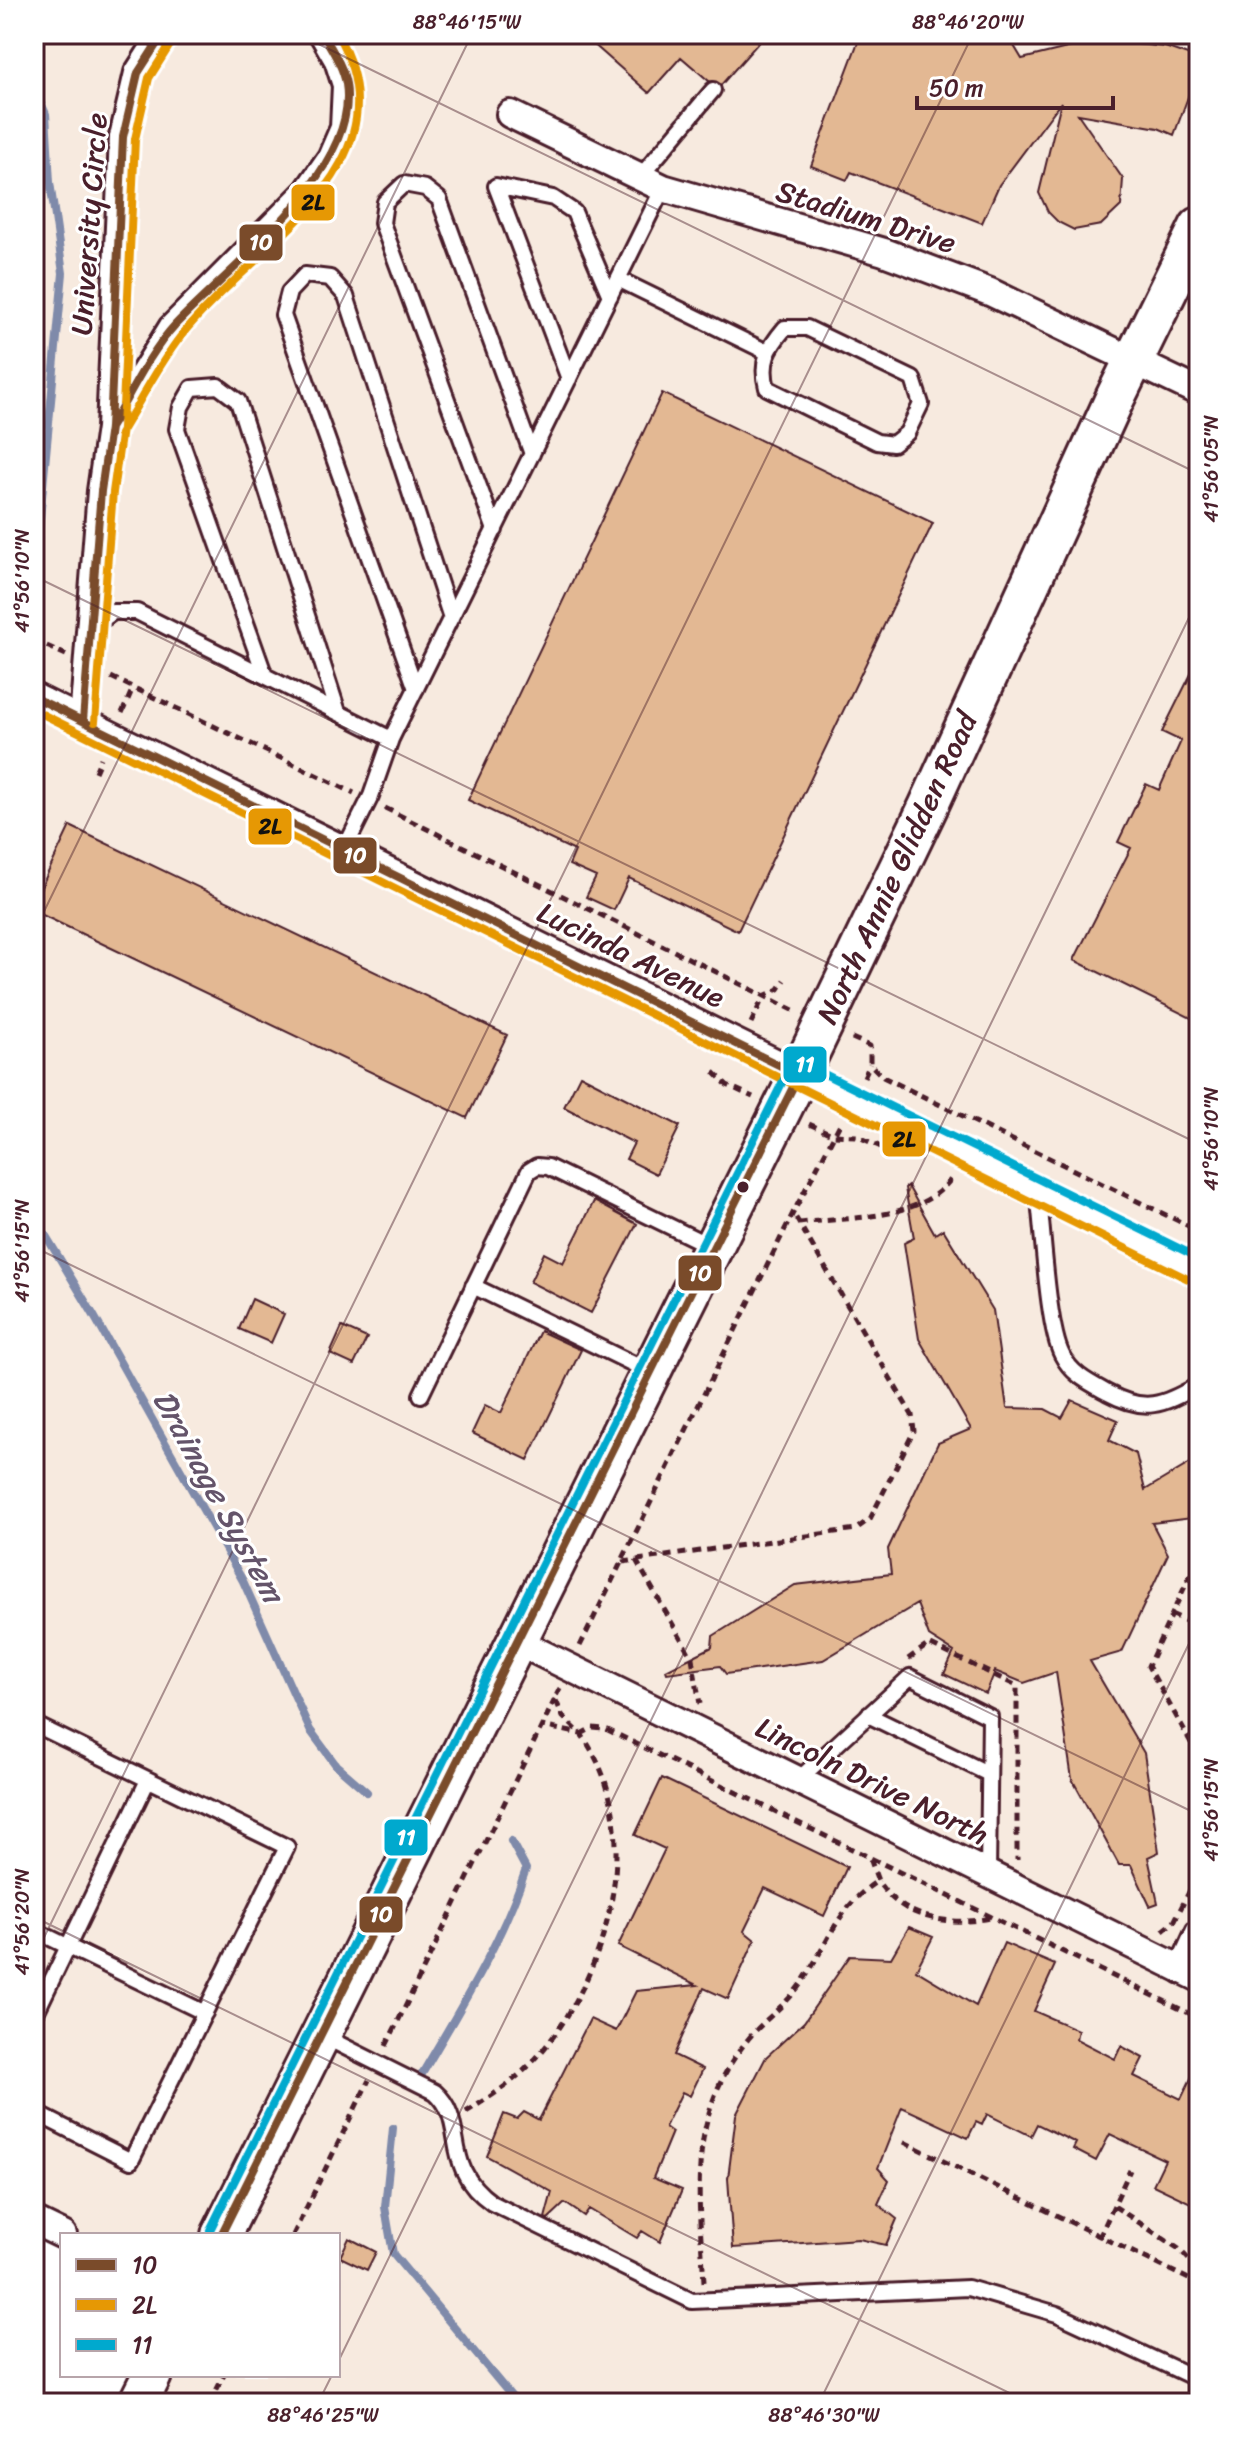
<svg xmlns="http://www.w3.org/2000/svg" width="1233" height="2437" font-family="Sriracha,sans-serif">
	<rect width="100%" height="100%" fill="#fff"/>
	<filter id="ink" filterUnits="userSpaceOnUse"><feTurbulence type="fractalNoise" baseFrequency=".0125" numOctaves="2"/><feDisplacementMap in="SourceGraphic" scale="16" xChannelSelector="R" yChannelSelector="G"/><feConvolveMatrix kernelMatrix="1 2 1 2 8 2 1 2 1" color-interpolation-filters="sRGB"/></filter>
	<g filter="url(#ink)">
		<path fill="#f7eadf" d="M34,34H1199V2403H138L152,2375H338V2235H69L34,2217Z"/>
		<g fill="none" stroke-linecap="round" stroke-linejoin="round">
			<path stroke="#7f8aaa" stroke-width="8" d="M34,87L46,114L50,182L63,273L34,583
				M34,1216L93,1314L243,1581L310,1730L336,1765L367,1792
				M422,2074C461,2007 501,1943 526,1869L511,1841
				M393,2128L385,2207L393,2254L517,2403
				M932,2403L1012,2400L1033,2403"/>
		</g>
		<path fill="#e3b893" stroke="#4a1f2b" stroke-width="2" d="M582,34H766L721,85L709,81L681,57L649,93Z
			M861,34H1007L1022,59L1100,40L1165,47L1199,59V67L1174,135L1158,128L1078,114L1123,179L1121,206L1101,225L1074,230L1058,222L1048,212L1039,193L1061,102L999,185L982,223L851,172L847,180L811,166Z
			M662,393L933,523L738,931L629,878L614,910L586,897L596,877L569,865L575,851L468,800Z
			M1199,658V1022L1074,960L1131,848L1118,842L1146,784L1159,790L1181,741L1162,732Z
			M70,826L507,1035L467,1118L34,911V902Z
			M580,1075L680,1126L656,1174L626,1159L634,1143L564,1107Z
			M908,1186L935,1234L943,1229L993,1310L1007,1408L1045,1409L1062,1418L1072,1400L1118,1420L1109,1440L1136,1454L1145,1490L1199,1458V1517L1152,1523L1168,1554L1122,1652L1090,1661L1144,1753L1159,1852L1148,1857L1158,1903L1150,1906L1131,1865H1119L1072,1779L1056,1672L1024,1683L995,1671L986,1694L944,1674L954,1652L929,1636L917,1604L823,1660L726,1674L720,1666L667,1673L666,1670L712,1647L713,1636L795,1585L891,1574L888,1549L938,1443L971,1429L919,1339L904,1243L914,1238L905,1188Z
			M594,1201L637,1224L591,1313L530,1282L544,1253L563,1263Z
			M252,1299L284,1314L271,1343L239,1329Z
			M342,1327L367,1338L354,1365L330,1354Z
			M540,1331L581,1350L528,1460L472,1433L485,1405L501,1413Z
			M662,1778L847,1867L824,1916L765,1888L744,1931L755,1940L728,1999L704,1988L674,2055L703,2069L690,2096L682,2092L665,2127L672,2132L653,2178L682,2190L660,2242L642,2231L637,2238L589,2209L584,2216L565,2203L548,2219L545,2218L552,2192L487,2156L504,2114L517,2119L524,2112L539,2120L590,2019L616,2031L636,1991L697,1985L618,1946L665,1849L635,1835Z
			M909,1927L933,1937L916,1970L976,2006L1004,1943L1055,1965L1034,2011L1078,2030L1076,2039L1115,2059L1121,2046L1143,2058L1134,2076L1181,2099L1199,2062V2207L1153,2185L1165,2160L1110,2134L1096,2161L1073,2149L1076,2143L1037,2124L1031,2136L987,2114L982,2125L976,2122L968,2138L902,2107L878,2168L889,2180L878,2204L897,2219L886,2245L859,2239L733,2248L728,2178L736,2115L766,2057L804,2022L850,1956L891,1958Z
			M349,2238L376,2252L367,2270L340,2257Z"/>
		<g fill="none" stroke-linecap="round" stroke-linejoin="round">
			<defs>
				<path id="lane" d="M640,177L713,90
					M618,279L767,352
					M785,328H807L913,379L921,404L907,433L893,444L877,442L767,388C760,362 768,348 785,328Z
					M569,379L496,186L553,198L574,212L610,296
					M495,530L382,223L385,202L404,184L425,188L439,199L532,454
					M92,627L113,612H137L391,739
					M265,676L177,429L181,407L192,388L218,386L238,401L338,712
					M416,689L283,315L289,292L305,275L330,278L346,296L451,618
					M344,850L371,796L391,739L663,188
					M1038,1192C1043,1228 1047,1326 1062,1355C1072,1375 1090,1383 1108,1393C1147,1414 1163,1404 1199,1385
					M473,1286L650,1372
					M421,1395L529,1171L537,1166L548,1167L712,1247
					M868,1715L989,1774
					M34,1724L287,1847L131,2161L34,2112
					M798,1780L910,1677L990,1717L988,1874
					M34,1930L205,2013
					M34,2017L148,1780
					M321,2035L435,2092C469,2122 439,2166 492,2203L692,2301L968,2288L1057,2314L1199,2380"/>
				<path id="street" d="M510,114L663,188L884,252L990,292L1199,392
					M112,425L172,328L308,191L331,158L344,128L346,85L338,60L323,34
					M34,697L1199,1271
					M83,721L101,491L110,428L123,137L138,73L163,34
					M516,1641L1199,1978
					M1182,1970L1199,1933
					M34,2221L63,2235"/>
				<path id="secondary" d="M221,2235L799,1075L928,807L1115,398L1199,227
					M138,2403L152,2375"/>
			</defs>
			<use href="#lane" stroke="#4a1f2b" stroke-width="20"/>
			<use href="#street" stroke="#4a1f2b" stroke-width="32"/>
			<use href="#secondary" stroke="#4a1f2b" stroke-width="44"/>
			<path stroke="#4a1f2b" stroke-width="5" stroke-dasharray="8 6" stroke-linecap="butt" d="M34,640L66,655
				M111,677L354,793
				M122,713L133,688
				M95,772L101,758
				M385,808L795,1011
				M751,1023L764,996L779,989L785,980
				M852,1038L870,1046V1064L883,1077L1199,1231
				M714,1072L727,1085L753,1097
				M864,1077L870,1064
				M809,1124L834,1135L857,1136L907,1159
				M799,1223C847,1217 920,1221 951,1179
				M636,1560L692,1658L700,1704
				M623,1562L856,1529L870,1519L914,1431L912,1415L793,1213
				M1199,1563L1193,1569L1148,1666L1199,1757
				M1171,1614L1199,1627
				M580,1646L793,1213L841,1122
				M908,1659L929,1644L1017,1686V1860
				M560,1688L555,1698L563,1717L581,1734L592,1728L606,1729L1199,2018
				M870,1859C874,1867 876,1880 882,1887C906,1920 954,1926 990,1918
				M1163,1931L1174,1922L1199,1872
				M386,2046L555,1699
				M466,2112C492,2096 518,2079 538,2056C609,1974 649,1828 581,1734L542,1726
				M904,2142L1199,2284
				M1114,2206L1179,2249L1199,2270
				M293,2235L369,2080
				M1099,2238L1130,2170
				M704,2282C698,2191 687,2114 749,2038C763,2021 782,2008 796,1990C827,1951 833,1909 879,1880
				M210,2403L224,2375"/>
			<use href="#lane" stroke="#fff" stroke-width="14"/>
			<use href="#street" stroke="#fff" stroke-width="26"/>
			<use href="#secondary" stroke="#fff" stroke-width="38"/>
			<defs>
				<path id="bus-1" d="M110,428C130,395 149,353 175,325C230,267 360,171 346,84C343,66 332,50 323,34
					M34,697L799,1075L221,2235
					M83,721L101,491L110,428L123,137L138,73L163,34"/>
				<path id="bus-2" d="M120,434C140,402 158,365 181,336C251,247 414,167 337,34
					M34,710L1194,1282
					M95,722L113,492L122,429L135,139L149,78L173,40"/>
				<path id="bus-3" d="M210,2230L790,1067L804,1064L1199,1258"/>
			</defs>
			<use href="#bus-1" stroke="#fff" stroke-width="14"/>
			<use href="#bus-2" stroke="#fff" stroke-width="14"/>
			<use href="#bus-3" stroke="#fff" stroke-width="14"/>
			<use href="#bus-1" stroke="#7a4b2a" stroke-width="8"/>
			<use href="#bus-2" stroke="#e69804" stroke-width="8"/>
			<use href="#bus-3" stroke="#00a9ce" stroke-width="8"/>
		</g>
	</g>
	<path fill="none" stroke="#4a1f2b" stroke-width="2" stroke-opacity="0.45" d="M298,34L1199,474M34,576L1199,1144M34,932L472,34M34,1247L1199,1815M34,1917L1030,2403M34,1958L973,34M338,2362L1199,597M318,2403L332,2375M819,2403L1199,1623"/>
	<circle fill="#4a1f2b" stroke="#fff" stroke-width="3" cx="743" cy="1187" r="7"/>
	<g text-anchor="middle" stroke-width="6" stroke-linejoin="round" paint-order="stroke">
		<g font-size="30" fill="#4a1f2b" stroke="#fff">
			<text transform="translate(866 217) rotate(17)" y="10">Stadium Drive</text>
			<text transform="translate(89 224) rotate(-86)" y="10">University Circle</text>
			<text transform="translate(897 868) rotate(-65)" y="10">North Annie Glidden Road</text>
			<text transform="translate(631 955) rotate(26)" y="10">Lucinda Avenue</text>
			<text transform="translate(872 1781) rotate(26)" y="10">Lincoln Drive North</text>
		</g>
		<g font-size="32" font-style="italic" fill="#64546a" stroke="#fff">
			<text transform="translate(219 1496) rotate(61)" y="11">Drainage System</text>
		</g>
	</g>
	<g stroke="#fff" stroke-width="3">
		<rect x="290" y="183" width="46" height="39" rx="8" fill="#e69804"/>
		<rect x="238" y="223" width="46" height="39" rx="8" fill="#7a4b2a"/>
		<rect x="247" y="807" width="46" height="39" rx="8" fill="#e69804"/>
		<rect x="332" y="836" width="46" height="39" rx="8" fill="#7a4b2a"/>
		<rect x="782" y="1045" width="46" height="39" rx="8" fill="#00a9ce"/>
		<rect x="881" y="1120" width="46" height="38" rx="8" fill="#e69804"/>
		<rect x="677" y="1254" width="46" height="38" rx="8" fill="#7a4b2a"/>
		<rect x="383" y="1818" width="46" height="39" rx="8" fill="#00a9ce"/>
		<rect x="358" y="1895" width="46" height="39" rx="8" fill="#7a4b2a"/>
	</g>
	<g font-size="22" text-anchor="middle" font-weight="bold" fill="#fff">
		<text x="261" y="250">10</text>
		<text x="355" y="863">10</text>
		<text x="805" y="1072">11</text>
		<text x="700" y="1281">10</text>
		<text x="406" y="1845">11</text>
		<text x="381" y="1922">10</text>
	</g>
	<g font-size="22" text-anchor="middle" font-weight="bold" fill="#111">
		<text x="313" y="210">2L</text>
		<text x="270" y="834">2L</text>
		<text x="904" y="1147">2L</text>
	</g>
	<rect width="1233" height="2437" fill="none" stroke="#fff" stroke-width="88"/>
	<rect x="60" y="2233" width="280" height="144" fill="#ffffff" stroke="#b7a5aa" stroke-width="2"/>
	<rect x="76" y="2259" width="40" height="12" fill="#7a4b2a" stroke="#b7a5aa" stroke-width="2"/>
	<text x="132" y="2273" font-size="24" fill="#4a1f2b">10</text>
	<rect x="76" y="2299" width="40" height="12" fill="#e69804" stroke="#b7a5aa" stroke-width="2"/>
	<text x="132" y="2313" font-size="24" fill="#4a1f2b">2L</text>
	<rect x="76" y="2339" width="40" height="12" fill="#00a9ce" stroke="#b7a5aa" stroke-width="2"/>
	<text x="132" y="2353" font-size="24" fill="#4a1f2b">11</text>
	<path d="M917 96v12h196v-12" fill="none" stroke="#4a1f2b" stroke-width="4"/>
	<text x="929" y="96" font-size="24" fill="#4a1f2b" stroke="#ffffff" stroke-width="6" paint-order="stroke">50 m</text>
	<rect x="44" y="44" width="1145" height="2349" fill="none" stroke="#4a1f2b" stroke-width="3"/>
	<g font-size="20" text-anchor="middle" fill="#4a1f2b">
		<text x="467" y="29">88°46'15"W</text>
		<text x="968" y="29">88°46'20"W</text>
		<text transform="translate(1211 469) rotate(-90)" y="7">41°56'05"N</text>
		<text transform="translate(22 581) rotate(-90)" y="7">41°56'10"N</text>
		<text transform="translate(1211 1139) rotate(-90)" y="7">41°56'10"N</text>
		<text transform="translate(22 1251) rotate(-90)" y="7">41°56'15"N</text>
		<text transform="translate(1211 1810) rotate(-90)" y="7">41°56'15"N</text>
		<text transform="translate(22 1922) rotate(-90)" y="7">41°56'20"N</text>
		<text x="323" y="2422">88°46'25"W</text>
		<text x="824" y="2422">88°46'30"W</text>
	</g>
</svg>
